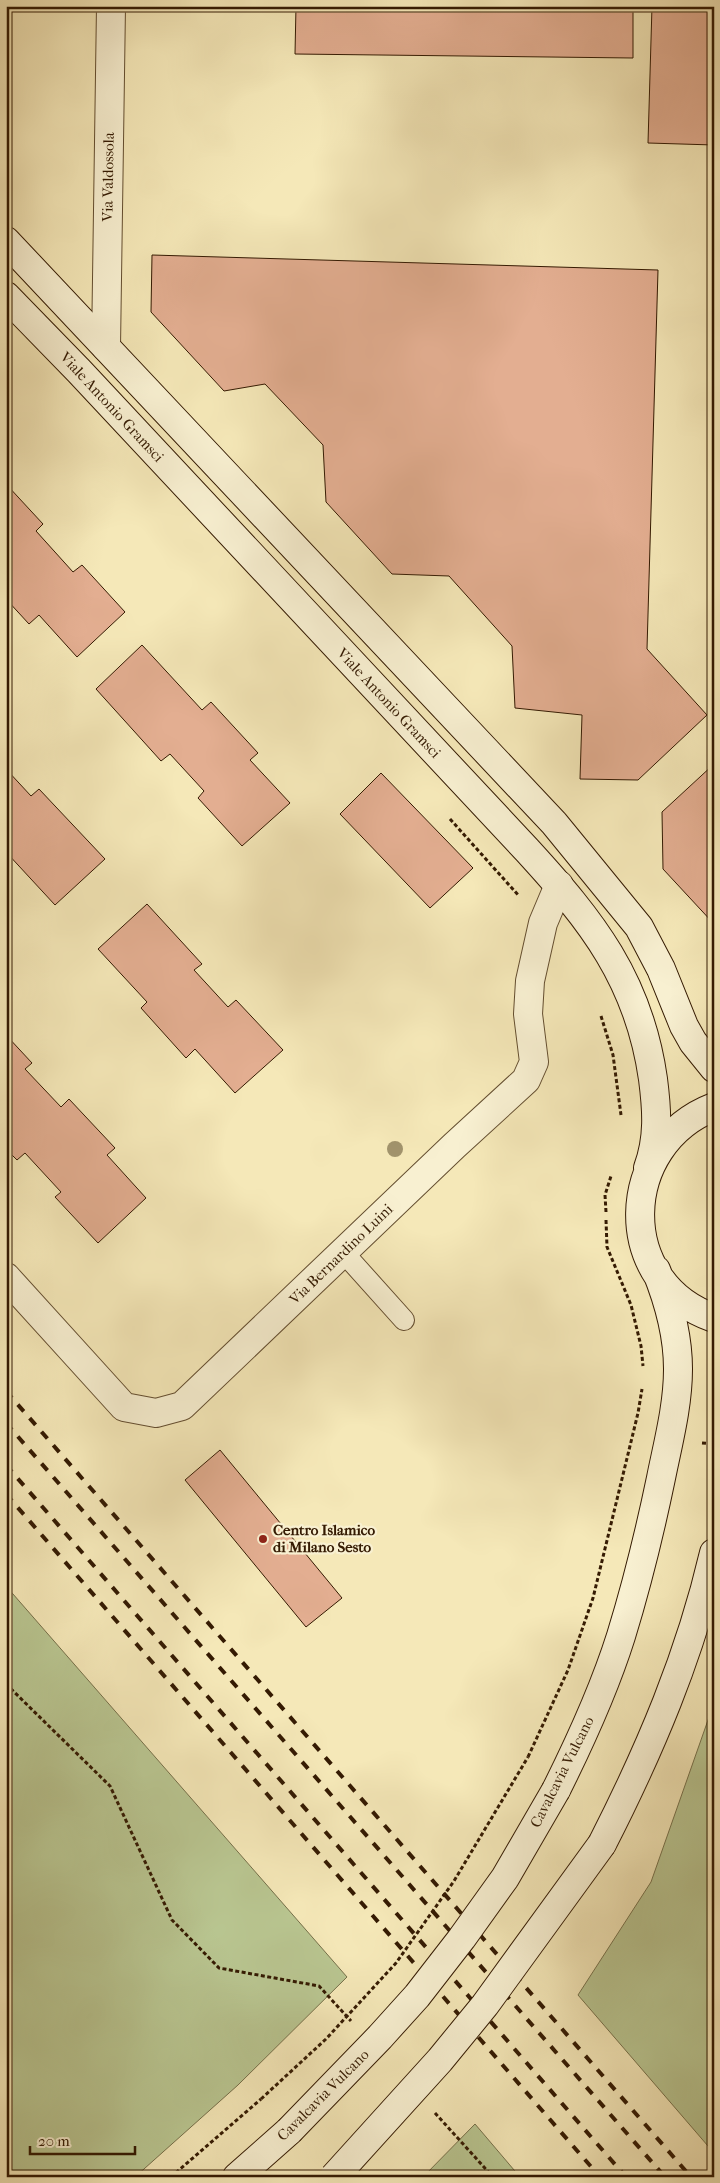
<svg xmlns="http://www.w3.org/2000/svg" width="720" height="2183" font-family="'IM FELL French Canon',serif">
	<rect width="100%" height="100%" fill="#f5e8b8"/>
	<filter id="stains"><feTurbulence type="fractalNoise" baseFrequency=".004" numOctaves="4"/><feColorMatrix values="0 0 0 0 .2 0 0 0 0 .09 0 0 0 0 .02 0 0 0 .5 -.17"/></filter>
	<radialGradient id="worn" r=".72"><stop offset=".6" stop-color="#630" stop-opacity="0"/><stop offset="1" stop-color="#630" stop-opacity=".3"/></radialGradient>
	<path fill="#b9c691" stroke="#76704a" d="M6,1586L347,1977L238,2085L135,2177H6Z
		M714,1703V2153L578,1995L651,1882Z
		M475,2124L520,2177H423Z"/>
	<path fill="#e3ae91" stroke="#341a02" d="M296,6H633V58L295,54Z
		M652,6H714V145L648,143Z
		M152,255L658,270L647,649L707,715L638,780L580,779L582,715L515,708L512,646L449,576L392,574L326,502L323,445L265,384L224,391L151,312Z
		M6,484L43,524L36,531L73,572L82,565L125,612L77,657L39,615L29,624L6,599Z
		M142,645L202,710L211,702L258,753L250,760L290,803L242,846L198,798L204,791L170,754L161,761L96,689Z
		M714,764V924L663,869L662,812Z
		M6,769L31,796L39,789L105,859L55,905L6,852Z
		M381,773L473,868L430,908L340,814Z
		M147,904L202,964L194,970L228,1007L236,1000L283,1050L235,1093L195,1049L186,1058L141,1008L147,1002L98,949Z
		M6,1035L32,1063L25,1069L61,1107L69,1099L115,1148L107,1155L146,1198L98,1243L55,1197L61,1192L25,1153L17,1160L6,1149Z
		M220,1450L342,1598L306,1627L185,1480Z"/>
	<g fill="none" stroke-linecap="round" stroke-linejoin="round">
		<defs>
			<path id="lane" d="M343,1252L404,1320"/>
			<path id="street" d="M106,347L111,6
				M6,1277L124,1407L156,1413L182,1406L454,1146L526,1080L534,1062L528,1014L530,981L543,923L559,885"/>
			<path id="secondary" d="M6,241L554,823L639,927L661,969L684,1026L693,1042L714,1068
				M6,296L79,371L527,850C592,921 639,980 653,1079C657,1110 659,1138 648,1168
				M714,1107C618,1144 613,1283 714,1318
				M556,1790C581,1740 604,1690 621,1636C637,1584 650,1531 661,1478C668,1443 678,1406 678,1369C678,1335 669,1302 656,1270
				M602,1844C650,1750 690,1656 714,1553
				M237,2177L289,2131"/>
		</defs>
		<use href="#lane" stroke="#644e30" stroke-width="22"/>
		<use href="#street" stroke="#644e30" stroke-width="30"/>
		<use href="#secondary" stroke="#341a02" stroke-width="30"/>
		<path stroke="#341a02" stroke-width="3" stroke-dasharray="4 2.5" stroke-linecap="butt" d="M450,819L519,896
			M601,1016L613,1055L621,1115
			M606,1212L605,1195L611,1176
			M606,1220L607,1247L631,1305L641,1346L643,1366
			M702,1443L714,1444
			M6,1684L110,1786L172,1920L219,1968L319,1986L351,2021
			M528,1757L568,1670L593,1598L638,1413L642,1389
			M435,2113L493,2177
			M171,2177L261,2099"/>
		<use href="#lane" stroke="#f8f0d1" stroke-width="20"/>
		<use href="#street" stroke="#f8f0d1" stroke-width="28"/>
		<use href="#secondary" stroke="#f8f0d1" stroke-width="28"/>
		<path stroke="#341a02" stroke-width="4" stroke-dasharray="9 9" stroke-linecap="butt" d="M6,1391L691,2177
			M6,1423L665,2177
			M6,1465L626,2177
			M6,1494L600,2177"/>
		<defs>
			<path id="secondary-bridge" d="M289,2131L380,2037L417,1996L462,1938L505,1878L556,1790
				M334,2177L440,2060L485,2005L602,1844"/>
		</defs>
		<use href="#secondary-bridge" stroke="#341a02" stroke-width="30" stroke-linecap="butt"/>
		<path stroke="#341a02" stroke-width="3" stroke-dasharray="4 2.5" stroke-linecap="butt" d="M261,2099L326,2039L396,1963L454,1881L528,1757"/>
		<use href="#secondary-bridge" stroke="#f8f0d1" stroke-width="28"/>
	</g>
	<circle fill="#a1936c" cx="395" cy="1149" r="8"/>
	<circle fill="#8f2418" stroke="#f8f0d1" stroke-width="2" cx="263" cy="1539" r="5"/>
	<g text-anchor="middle" stroke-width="4.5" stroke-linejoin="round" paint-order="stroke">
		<g font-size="15" fill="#341a02" stroke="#f8f0d1">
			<text transform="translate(108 177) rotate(-89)" y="5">Via Valdossola</text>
			<text transform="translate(112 407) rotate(47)" y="5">Viale Antonio Gramsci</text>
			<text transform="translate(389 703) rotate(47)" y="5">Viale Antonio Gramsci</text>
			<text transform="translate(341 1254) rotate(-44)" y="5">Via Bernardino Luini</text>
			<text transform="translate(562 1772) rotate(-63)" y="5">Cavalcavia Vulcano</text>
			<text transform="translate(323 2095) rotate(-45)" y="5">Cavalcavia Vulcano</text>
		</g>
		<g font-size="15" font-weight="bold" fill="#341a02" stroke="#f8f0d1" text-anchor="start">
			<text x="273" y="1535">Centro Islamico<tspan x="273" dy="17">di Milano Sesto</tspan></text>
		</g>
	</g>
	<rect width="720" height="2183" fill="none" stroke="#f5e8b8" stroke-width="25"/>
	<rect x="8" y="8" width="705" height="2168" fill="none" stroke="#341a02" stroke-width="2.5"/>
	<rect x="12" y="12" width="695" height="2158" fill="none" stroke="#341a02"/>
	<path d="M30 2146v8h105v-8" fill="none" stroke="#341a02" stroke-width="2.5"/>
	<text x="38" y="2146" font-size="15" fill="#341a02" stroke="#f8f0d1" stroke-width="4" paint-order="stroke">20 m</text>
	<rect width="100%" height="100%" filter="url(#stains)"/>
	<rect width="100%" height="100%" fill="url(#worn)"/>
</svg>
